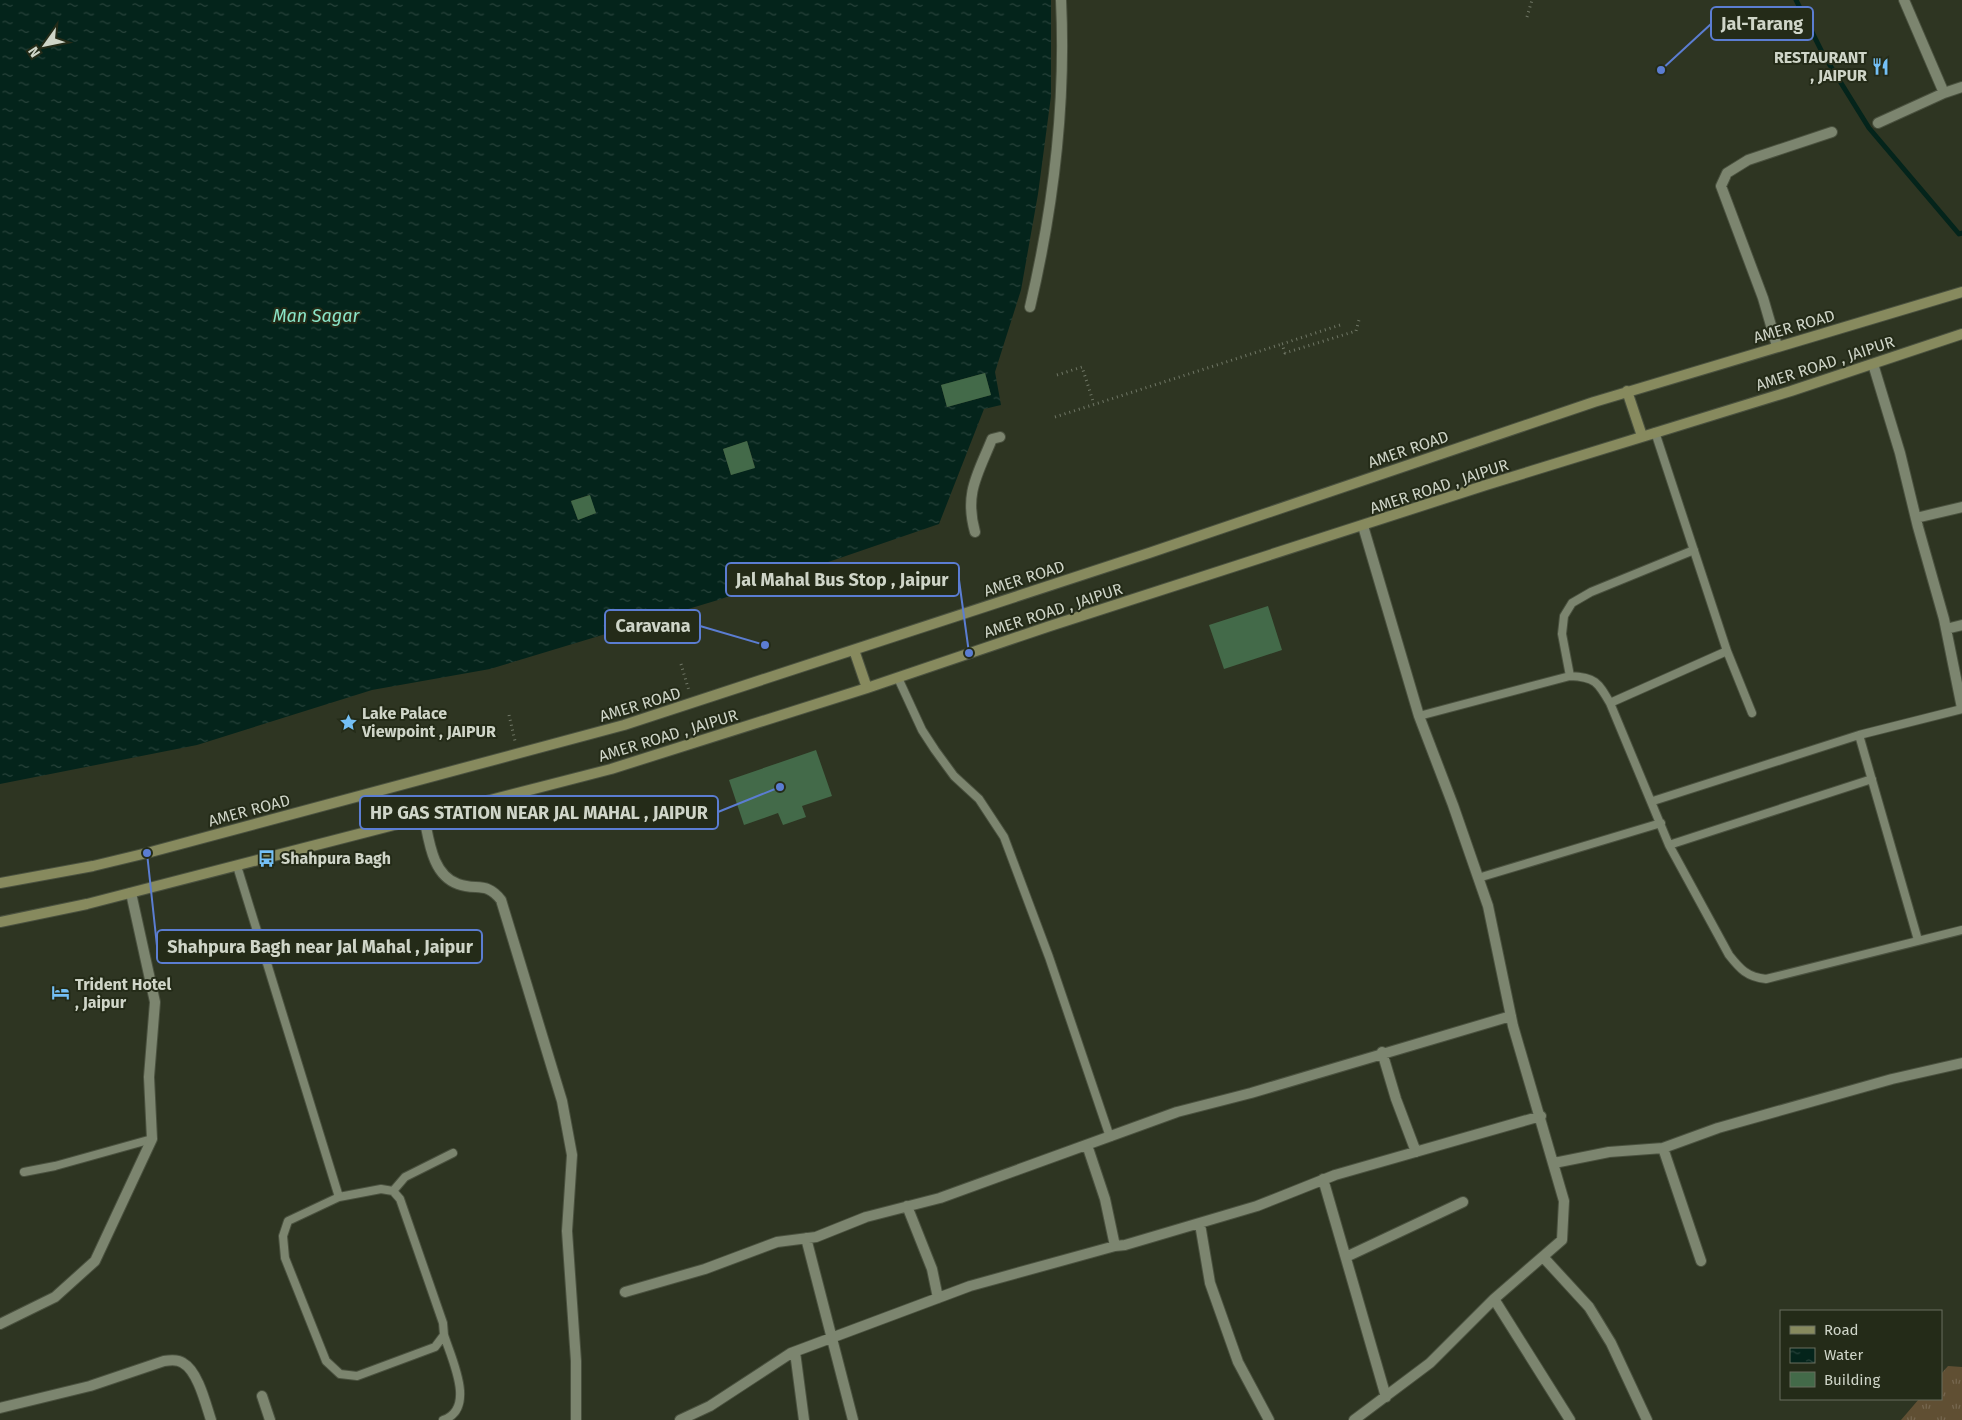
<svg xmlns="http://www.w3.org/2000/svg" width="1962" height="1420" font-family="'Fira Sans',sans-serif">
	<defs>
		<pattern id="grass-tufts" width="24" height="20" patternUnits="userSpaceOnUse" patternTransform="scale(1.25)"><rect width="24" height="20" fill="#604f33"/><path d="M3 7l-1-3M5 7V3M7 7l1-3M15 17l-1-3M17 17v-4M19 17l1-3" fill="none" stroke="#76674f"/></pattern>
		<pattern id="water-ripples" width="26" height="14" patternUnits="userSpaceOnUse" patternTransform="scale(1.25)"><rect width="26" height="14" fill="#04241b"/><path d="M2 4q2-2 4 0t4 0M15 11q2-2 4 0t4 0" fill="none" stroke="#28433b"/></pattern>
	</defs>
	<rect width="100%" height="100%" fill="#2e3522"/>
	<path fill="url(#grass-tufts)" d="M1948,1366L1962,1367V1420H1901L1919,1399H1941V1374Z"/>
	<path fill="url(#water-ripples)" fill-rule="evenodd" d="M0,0H1051V96L1038,194L1021,290L995,372L1001,405L984,409L939,524L718,600L490,669L372,690L197,745L0,784ZM985,373L991,395L947,407L941,385ZM747,441L755,467L731,475L723,449ZM589,495L596,513L578,520L571,501Z"/>
	<g fill="none" stroke-linecap="round" stroke-linejoin="round">
		<path stroke="#04241b" stroke-width="5" d="M1796,0L1823,54L1869,128L1959,234L1962,233"/>
	</g>
	<path fill="#436a49" d="M985,373L991,395L947,407L941,385Z
		M747,441L755,468L731,475L723,449Z
		M590,495L596,513L578,520L571,501Z
		M1268,606L1282,650L1224,669L1209,625Z
		M816,750L832,796L802,806L806,817L783,825L778,813L744,825L729,780Z"/>
	<g fill="none" stroke-linecap="round" stroke-linejoin="round">
		<defs>
			<path id="lane" d="M1655,432L1727,651L1752,713
				M1727,651L1610,703L1669,845L1729,955C1740,969 1747,977 1766,979L1962,930
				M1570,676L1562,634L1564,616L1572,603L1591,592L1694,550
				M898,678L922,730L935,750L954,776L979,799L1004,837L1049,957L1110,1137
				M1419,716L1570,676C1595,677 1598,682 1610,703
				M1859,735L1918,940
				M1653,801L1859,735L1962,709
				M1669,845L1872,779
				M237,866L339,1197
				M1478,878L1661,823
				M24,1172L55,1166L152,1139
				M381,1189L393,1191L400,1199L443,1323L444,1335L435,1347L357,1376L340,1374L326,1361L285,1258L283,1236L288,1221L339,1197Z
				M393,1191L405,1177L453,1153
				M443,1420C477,1409 451,1358 444,1335"/>
			<path id="street" d="M1904,0L1944,93L1962,87
				M1878,123L1944,93
				M1030,307C1054,205 1066,104 1061,0
				M1777,346L1763,298L1721,186L1727,173L1748,160L1832,132
				M1873,364L1900,453L1918,527L1944,619L1962,708
				M1916,518L1962,507
				M975,532C964,493 978,474 992,439L1000,437
				M1946,629L1962,625
				M424,817C429,840 432,875 458,884C477,891 486,881 501,900L562,1101L572,1155L567,1231L576,1361V1420
				M1382,1052L1396,1099L1416,1152
				M1087,1145L1105,1199L1115,1246
				M1663,1148L1718,1128L1892,1079L1962,1063
				M1554,1163L1609,1152L1663,1148L1701,1261
				M1323,1179L1386,1397
				M907,1206L932,1269L938,1298
				M1200,1224L1210,1283L1238,1362L1269,1420
				M806,1238L853,1420
				M1346,1257L1463,1202
				M1544,1258L1589,1307L1611,1343L1647,1420
				M625,1292L705,1269L777,1242L816,1237L866,1217L940,1198L1177,1112L1251,1093L1511,1016
				M1494,1299L1570,1420
				M0,1324L55,1297L95,1261L152,1139L149,1077L155,1002L131,893
				M795,1352L804,1420
				M262,1396L270,1420
				M0,1408L90,1386L164,1361C170,1360 178,1359 183,1363C198,1371 206,1405 211,1420
				M680,1420L710,1406L791,1353L970,1286L1115,1246L1125,1245L1257,1206L1335,1175L1541,1116
				M1354,1420L1430,1363L1494,1299L1562,1240L1564,1201L1513,1026L1488,906L1453,805L1419,716L1363,526"/>
			<path id="secondary" d="M1627,391L1642,436
				M854,650L867,688
				M0,883L93,866L147,853L624,725L1149,553L1594,402L1962,292
				M0,922L87,904L611,769L867,688L1050,626L1486,485L1791,391L1962,334"/>
		</defs>
		<use href="#lane" stroke="#4a513f" stroke-width="10"/>
		<use href="#street" stroke="#4a513f" stroke-width="12"/>
		<use href="#secondary" stroke="#4a513f" stroke-width="12"/>
		<path stroke="#707766" stroke-width="3" stroke-dasharray="1 4" stroke-linecap="butt" d="M1527,17L1532,0
			M1340,325L1282,344L1285,353L1356,331L1359,320
			M1057,375L1082,367L1094,404
			M1055,417L1282,344
			M681,664L689,691
			M509,715L515,741"/>
		<use href="#lane" stroke="#7c856f" stroke-width="8"/>
		<use href="#street" stroke="#7c856f" stroke-width="10"/>
		<use href="#secondary" stroke="#878a5e" stroke-width="10"/>
	</g>
	<defs>
		<symbol id="restaurant-bare" viewBox="-9 -9 18 18"><path d="M-5-6h1v4h1v-4h1v4h1v-4h1v5L-1.5 .5V6h-2V.5L-5-1ZM5-6V6H3V1.5H1.5Q1.5-4 5-6Z" fill="#74c0f6" stroke="#242b18" stroke-width="2.5" paint-order="stroke"/></symbol>
		<symbol id="sight-bare" viewBox="-9 -9 18 18"><path d="M0-6L1.8-2.2L6-1.7L2.9 1.2L3.7 5.4L0 3.3L-3.7 5.4L-2.9 1.2L-6-1.7L-1.8-2.2Z" fill="#74c0f6" stroke="#242b18" stroke-width="2.5" paint-order="stroke"/></symbol>
		<symbol id="bus-bare" viewBox="-9 -9 18 18"><path d="M-5-6H5V4H4V6H2V4H-2V6H-4V4H-5ZM-3.5-4V0h7V-4ZM-3.5 1.2v1.5H-2V1.2ZM2 1.2v1.5H3.5V1.2Z" fill="#74c0f6" stroke="#242b18" stroke-width="2.5" paint-order="stroke"/></symbol>
		<symbol id="hotel-bare" viewBox="-9 -9 18 18"><path d="M-6-4.5h1.5V1H6V5H4.5V3h-9V5H-6ZM-4 0a1.8 1.8 0 1 1 3.6 0ZM.5 0V-2.5h3Q6-2.5 6 0Z" fill="#74c0f6" stroke="#242b18" stroke-width="2.5" paint-order="stroke"/></symbol>
	</defs>
	<g fill-rule="evenodd">
		<use href="#restaurant-bare" x="1868" y="54" width="25" height="25"/>
		<use href="#sight-bare" x="336" y="710" width="25" height="25"/>
		<use href="#bus-bare" x="254" y="846" width="25" height="25"/>
		<use href="#hotel-bare" x="48" y="980" width="25" height="25"/>
	</g>
	<g text-anchor="middle" stroke-width="4" stroke-linejoin="round" paint-order="stroke">
		<g font-size="16" font-weight="bold" fill="#cfd5c8" stroke="#242b18" text-anchor="start">
			<text x="1867" y="63" text-anchor="end">RESTAURANT<tspan x="1867" dy="18">, JAIPUR</tspan></text>
			<text x="362" y="719">Lake Palace<tspan x="362" dy="18">Viewpoint , JAIPUR</tspan></text>
			<text x="281" y="864">Shahpura Bagh</text>
			<text x="75" y="990">Trident Hotel<tspan x="75" dy="18">, Jaipur</tspan></text>
		</g>
		<g font-size="16" fill="#cfd5c8" stroke="#242b18">
			<text transform="translate(1794 326) rotate(-16)" y="6">AMER ROAD</text>
			<text transform="translate(1825 363) rotate(-18)" y="6">AMER ROAD , JAIPUR</text>
			<text transform="translate(1408 449) rotate(-19)" y="6">AMER ROAD</text>
			<text transform="translate(1439 486) rotate(-18)" y="6">AMER ROAD , JAIPUR</text>
			<text transform="translate(1024 578) rotate(-18)" y="6">AMER ROAD</text>
			<text transform="translate(1053 610) rotate(-18)" y="6">AMER ROAD , JAIPUR</text>
			<text transform="translate(640 704) rotate(-17)" y="6">AMER ROAD</text>
			<text transform="translate(668 735) rotate(-17)" y="6">AMER ROAD , JAIPUR</text>
			<text transform="translate(249 810) rotate(-15)" y="6">AMER ROAD</text>
		</g>
		<g font-size="18" font-style="italic" fill="#8be6c9" stroke="#242b18">
			<text x="316" y="322">Man Sagar</text>
		</g>
	</g>
	<path fill="none" stroke="#5b7dd2" stroke-width="2" d="M1661 70L1711 24M969 653L959 580M765 645L700 626M780 787L718 812M147 853L157 946"/>
	<g fill="#5b7dd2" stroke="#242b18" stroke-width="2">
		<circle cx="1661" cy="70" r="5"/>
		<circle cx="969" cy="653" r="5"/>
		<circle cx="765" cy="645" r="5"/>
		<circle cx="780" cy="787" r="5"/>
		<circle cx="147" cy="853" r="5"/>
	</g>
	<g fill="#242b18" stroke="#5b7dd2" stroke-width="2">
		<rect x="1711" y="7" width="102" height="33" rx="5"/>
		<rect x="726" y="563" width="233" height="33" rx="5"/>
		<rect x="605" y="610" width="95" height="33" rx="5"/>
		<rect x="360" y="796" width="358" height="33" rx="5"/>
		<rect x="157" y="930" width="325" height="33" rx="5"/>
	</g>
	<g font-size="18" text-anchor="middle" font-weight="bold" fill="#cfd5c8">
		<text x="1762" y="30">Jal-Tarang</text>
		<text x="842" y="586">Jal Mahal Bus Stop , Jaipur</text>
		<text x="653" y="632">Caravana</text>
		<text x="539" y="819">HP GAS STATION NEAR JAL MAHAL , JAIPUR</text>
		<text x="320" y="953">Shahpura Bagh near Jal Mahal , Jaipur</text>
	</g>
	<rect x="1780" y="1310" width="162" height="90" fill="#242b18" stroke="#686f5e"/>
	<rect x="1790" y="1326" width="25" height="8" fill="#878a5e" stroke="#686f5e"/>
	<text x="1824" y="1335" font-size="15" fill="#cfd5c8">Road</text>
	<rect x="1790" y="1348" width="25" height="15" fill="url(#water-ripples)" stroke="#686f5e"/>
	<text x="1824" y="1360" font-size="15" fill="#cfd5c8">Water</text>
	<rect x="1790" y="1372" width="25" height="15" fill="#436a49" stroke="#686f5e"/>
	<text x="1824" y="1385" font-size="15" fill="#cfd5c8">Building</text>
	<g transform="translate(45 45) rotate(237)" stroke="#242b18" stroke-width="4" paint-order="stroke">
	<path d="M0-4L9 19L0 12L-9 19Z" fill="#cfd5c8"/>
	<text y="-8" font-size="14" font-weight="bold" text-anchor="middle" fill="#cfd5c8">N</text>
	</g>
</svg>
